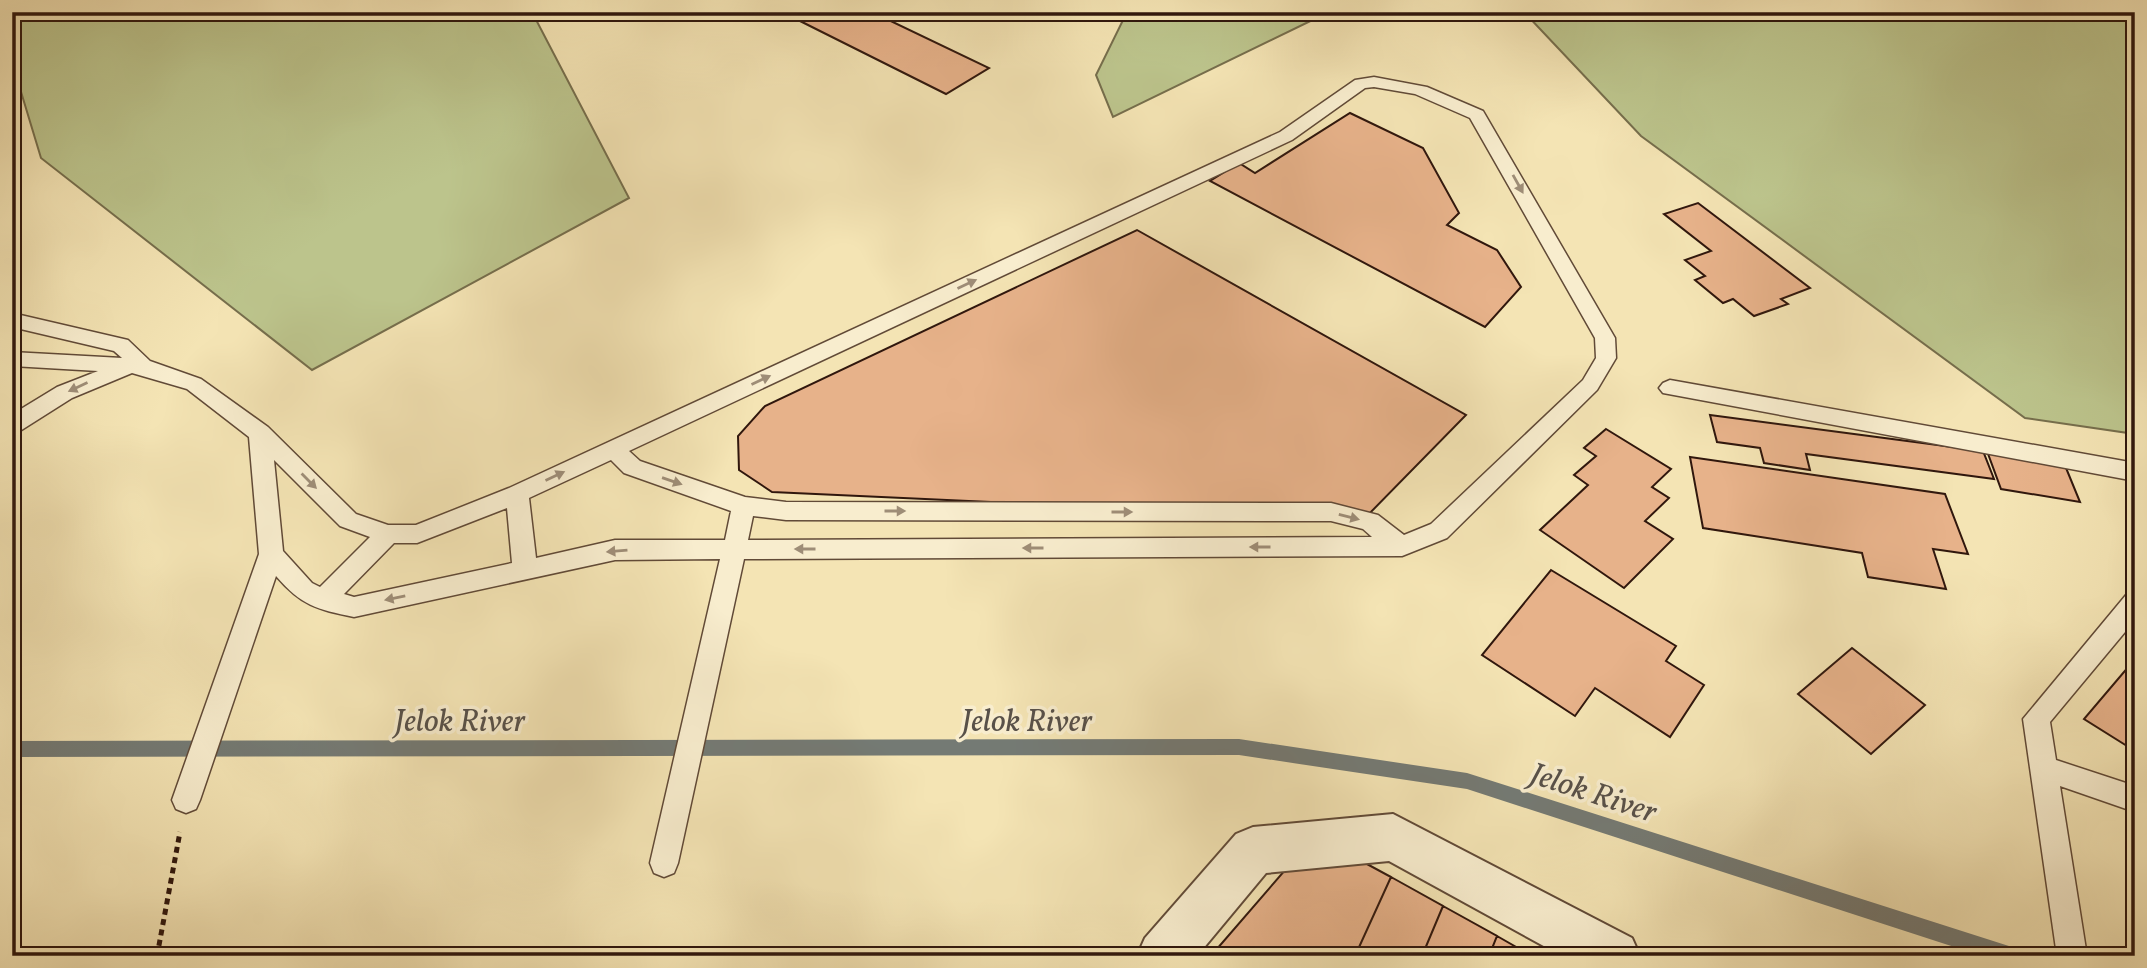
<svg xmlns="http://www.w3.org/2000/svg" width="2147" height="968" font-family="Vollkorn,serif">
	<rect width="100%" height="100%" fill="#f4e4b4"/>
	<filter id="stains"><feTurbulence type="fractalNoise" baseFrequency=".00286" numOctaves="4"/><feColorMatrix values="0 0 0 0 .2 0 0 0 0 .09 0 0 0 0 .02 0 0 0 .5 -.17"/></filter>
	<radialGradient id="worn" r=".72"><stop offset=".6" stop-color="#630" stop-opacity="0"/><stop offset="1" stop-color="#630" stop-opacity=".3"/></radialGradient>
	<path fill="#bcc48c" stroke="#766e4c" stroke-width="2" d="M12,12H532L629,198L312,370L41,158L12,62Z
		M1127,12H1329L1113,117L1096,75Z
		M1524,12H2135V434L2025,418L1641,136Z"/>
	<g fill="none" stroke-linecap="round" stroke-linejoin="round">
		<path fill="#747a74" fill-rule="evenodd" d="M1239,739L1467,773L2012,947L2019,949L2021,956H1982L1467,789L1239,755L12,757V741Z"/>
	</g>
	<path fill="#e7b28a" stroke="#30170d" stroke-width="2" d="M782,12H872L989,68L946,94Z
		M1350,113L1423,148L1459,213L1447,225L1497,250L1521,287L1485,327L1210,181L1239,163L1255,173Z
		M1698,203L1810,288L1781,299L1788,304L1754,316L1733,299L1723,303L1695,280L1705,276L1685,260L1711,251L1664,214Z
		M1137,230L1466,415L1364,519L772,492L739,470L738,436L765,406Z
		M1710,415L1983,451L1994,479L1806,454L1810,470L1764,463L1760,448L1717,442Z
		M1606,429L1671,469L1652,487L1669,498L1645,521L1673,539L1624,588L1540,530L1588,485L1574,475L1596,456L1584,448Z
		M1987,451L2064,463L2080,502L2001,489Z
		M1690,457L1945,494L1968,554L1933,549L1946,589L1868,577L1862,553L1703,528Z
		M1551,570L1676,646L1666,661L1704,685L1670,737L1595,688L1575,716L1482,655Z
		M1852,648L1925,705L1871,754L1798,694Z
		M2135,659V751L2084,719Z
		M1354,857L1391,877L1355,956H1218L1216,950L1292,862Z
		M1391,877L1443,906L1422,956H1355Z
		M1443,906L1497,936L1489,956H1422Z
		M1497,936L1532,956H1489Z"/>
	<g fill="none" stroke-linecap="round" stroke-linejoin="round">
		<defs>
			<path id="lane" d="M1374,77L1427,87L1483,111L1615,338L1616,358L1597,390L1447,538L1402,556L744,559L678,863L674,873L664,877L654,873L650,863L720,559L615,560L354,617C316,609 302,606 276,576L200,800L196,809L186,813L176,809L172,800L259,554L249,437L187,389L132,373L72,398L12,436V415L16,412L57,387L98,371L12,366V352L122,358L114,351L12,327V313L128,340L150,361L201,379L268,427L356,514L388,525H416L509,488L1280,132L1355,80ZM1374,87L1415,94L1470,118L1595,338L1596,358L1583,380L1431,524L1404,535L1378,515L1331,503L786,502L745,497L640,461L629,451L1292,140L1365,88ZM274,460L340,526L370,537L320,587L312,583L283,551ZM611,460L624,473L731,511L725,540H615L536,558L529,498ZM507,508L512,563L354,597L344,594L394,543H417ZM753,516L786,520L1331,521L1363,529L1372,537L748,540Z
				M1670,380L2135,463V481L1663,393L1659,388L1663,383Z
				M2135,592V620L2050,722L2056,760L2135,786V812L2060,786L2087,956H2057L2023,719L2126,595Z"/>
			<path id="street" d="M1393,814L1632,938L1640,956H1562L1389,861L1266,873L1197,956H1137L1145,938L1236,834L1253,827Z"/>
		</defs>
		<use href="#lane" stroke="#614a37" stroke-width="3"/>
		<use href="#street" stroke="#614a37" stroke-width="4"/>
		<path stroke="#30170d" stroke-width="5" stroke-dasharray="6 4.5" stroke-linecap="butt" d="M157,956L180,832"/>
		<use href="#lane" fill="#f8edce" fill-rule="evenodd"/>
		<use href="#street" fill="#f8edce" fill-rule="evenodd"/>
	</g>
	<defs><path id="oneway-solid" d="M-6-.8H1V-3.2L6.5 0L1 3.2V.8H-6Z" transform="scale(1.75)"/></defs>
	<g fill="#9e8d77">
		<use href="#oneway-solid" transform="translate(1518 184) rotate(61)"/>
		<use href="#oneway-solid" transform="translate(967 284) rotate(-25)"/>
		<use href="#oneway-solid" transform="translate(761 380) rotate(-25)"/>
		<use href="#oneway-solid" transform="translate(78 387) rotate(155)"/>
		<use href="#oneway-solid" transform="translate(555 476) rotate(-25)"/>
		<use href="#oneway-solid" transform="translate(309 481) rotate(45)"/>
		<use href="#oneway-solid" transform="translate(672 481) rotate(19)"/>
		<use href="#oneway-solid" transform="translate(895 511)"/>
		<use href="#oneway-solid" transform="translate(1122 512)"/>
		<use href="#oneway-solid" transform="translate(1349 517) rotate(14)"/>
		<use href="#oneway-solid" transform="translate(1260 547) rotate(180)"/>
		<use href="#oneway-solid" transform="translate(1033 548) rotate(180)"/>
		<use href="#oneway-solid" transform="translate(805 549) rotate(180)"/>
		<use href="#oneway-solid" transform="translate(617 551) rotate(175)"/>
		<use href="#oneway-solid" transform="translate(395 598) rotate(168)"/>
	</g>
	<g text-anchor="middle" stroke-width="7" stroke-linejoin="round" paint-order="stroke">
		<g font-size="32" font-style="italic" fill="#585149" stroke="#f8edce">
			<text x="460" y="731">Jelok River</text>
			<text x="1027" y="731">Jelok River</text>
			<text transform="translate(1594 792) rotate(18)" y="11">Jelok River</text>
		</g>
	</g>
	<rect width="2147" height="968" fill="none" stroke="#f4e4b4" stroke-width="42"/>
	<rect x="14" y="14" width="2119" height="940" fill="none" stroke="#30170d" stroke-width="3.5"/>
	<rect x="21" y="21" width="2105" height="926" fill="none" stroke="#30170d" stroke-width="2"/>
	<rect width="100%" height="100%" filter="url(#stains)"/>
	<rect width="100%" height="100%" fill="url(#worn)"/>
</svg>
